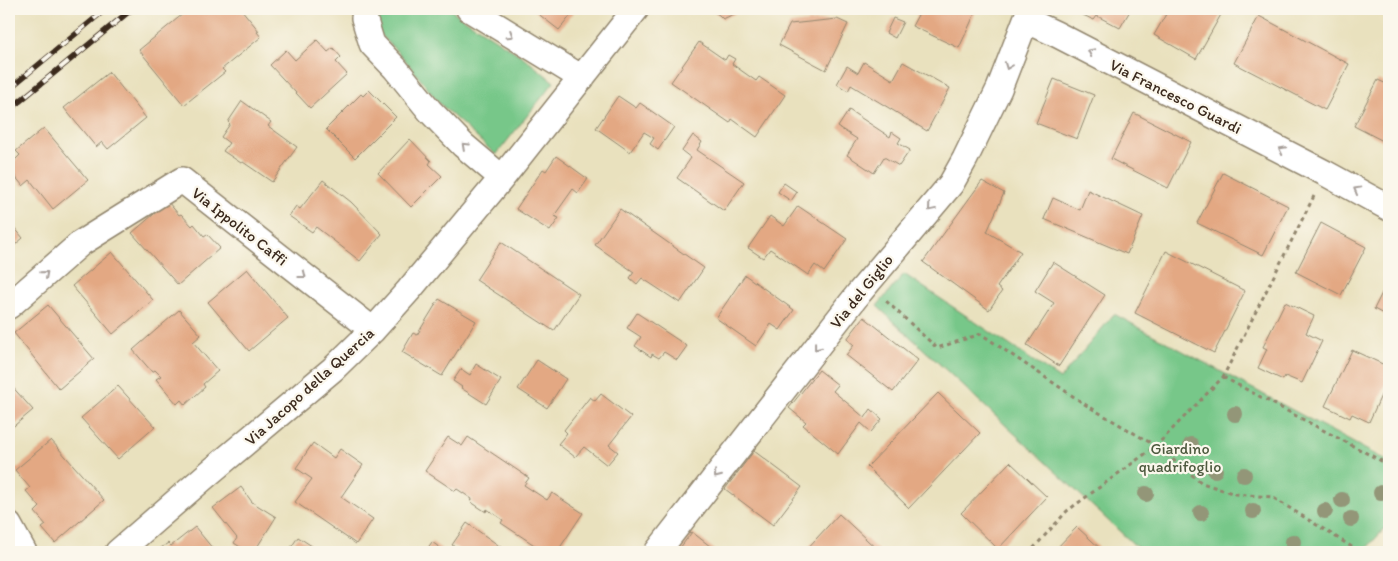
<svg xmlns="http://www.w3.org/2000/svg" width="1398" height="561" font-family="Itim,sans-serif">
	<rect width="100%" height="100%" fill="#fbf7ec"/>
	<filter id="ink" filterUnits="userSpaceOnUse"><feTurbulence type="fractalNoise" baseFrequency=".02" numOctaves="2"/><feDisplacementMap in="SourceGraphic" scale="10" xChannelSelector="R" yChannelSelector="G"/><feConvolveMatrix kernelMatrix="1 2 1 2 8 2 1 2 1" color-interpolation-filters="sRGB"/></filter>
	<filter id="wash" filterUnits="userSpaceOnUse"><feTurbulence type="fractalNoise" baseFrequency=".0096" numOctaves="4" result="noise"/><feDisplacementMap in="SourceGraphic" scale="20" xChannelSelector="R" yChannelSelector="G"/><feGaussianBlur stdDeviation="1.12" result="paint"/><feColorMatrix in="noise" values="0 0 0 0 0 0 0 0 0 0 0 0 0 0 0 0 0 1.4 0 .05"/><feComposite in="paint" operator="in"/></filter>
	<g filter="url(#wash)">
		<rect width="100%" height="100%" fill="#e9e1be"/>
		<path fill="#77c789" stroke="#597854" d="M378,9H449L523,57L554,82L496,155L440,104L405,60L381,35L373,20Z
			M904,274L1060,379L1114,314L1389,462V524L1363,552H1142L877,306Z"/>
		<g id="blocks">
			<path fill="#e3a883" d="M189,9H241L259,31L257,32L261,37L222,69L225,72L184,105L139,50Z
				M532,9H576L559,30Z
				M710,9H745L723,19L719,15Z
				M911,9H977L959,48L912,26L918,15L910,11Z
				M1087,9H1131L1120,28L1097,16L1094,20L1083,15Z
				M1169,9H1218L1223,11L1196,59L1154,35Z
				M1259,16L1349,64L1325,110L1234,63Z
				M893,18L903,22L895,38L886,33Z
				M837,19L848,24L826,70L779,45L790,24Z
				M317,40L328,52L333,48L341,57L336,62L347,74L310,108L270,65L286,50L295,60Z
				M699,42L725,60L728,55L735,59L732,64L756,81L759,77L785,95L757,137L732,119L730,123L671,82Z
				M864,62L893,80L903,62L950,88L927,131L851,85L848,91L837,84L847,66L858,73Z
				M109,72L146,118L108,149L102,142L96,147L64,108Z
				M1054,79L1094,95L1077,139L1036,123Z
				M1378,80L1389,85V144L1354,126Z
				M369,90L396,117L355,158L326,129L361,94L363,96Z
				M618,96L636,108L640,103L674,127L658,150L650,144L654,138L644,132L630,152L596,128Z
				M242,101L271,122L268,126L297,147L272,182L243,162L241,163L223,151L229,143L221,137L230,124L228,122Z
				M849,110L890,137L892,132L901,138L898,143L910,150L899,166L884,157L874,173L847,155L857,139L838,127Z
				M1134,113L1191,142L1168,188L1111,159Z
				M44,128L88,180L53,209L30,180L23,186L9,169V166L20,155L16,151Z
				M693,135L702,142L697,150L744,182L724,211L677,178L691,158L682,151Z
				M410,139L431,161L429,164L442,176L411,207L378,173Z
				M556,156L588,179L578,193L573,189L554,216L559,218L550,231L516,209L543,169L546,171Z
				M1223,173L1288,206L1263,255L1197,223Z
				M323,180L351,202L382,234L360,261L316,227L312,232L289,216L296,206L300,209Z
				M982,181L1004,193L987,232L1021,252L997,287L1002,291L989,310L923,262Z
				M784,183L797,192L791,201L778,192Z
				M1088,190L1143,216L1127,254L1044,219L1053,198L1080,210Z
				M168,202L179,215L181,214L192,226L194,224L204,236L207,234L220,248L178,285L132,233Z
				M798,206L847,239L824,272L815,265L808,275L770,249L763,258L748,248L770,216L784,226Z
				M620,209L704,268L680,303L642,278L637,284L630,278L634,272L595,245Z
				M9,221L23,238L9,250Z
				M1321,223L1366,247L1341,295L1296,272Z
				M501,242L579,294L554,331L476,280Z
				M1166,251L1245,291L1214,353L1135,313Z
				M112,252L153,300L113,334L72,286Z
				M1053,262L1105,295L1059,366L1027,345L1054,303L1035,291Z
				M247,269L288,318L249,351L208,302Z
				M745,275L794,310L780,330L771,324L756,346L716,318Z
				M1389,279V317L1374,309Z
				M439,299L476,321L442,376L402,352L413,333L417,335Z
				M1285,302L1314,316L1306,333L1322,341L1302,383L1285,376L1283,380L1258,368L1267,349L1263,347Z
				M48,305L94,359L59,389L14,333Z
				M179,310L201,335L193,342L218,371L203,384L205,387L185,405L181,400L177,404L156,379L161,376L155,370L152,372L133,350Z
				M637,313L687,346L677,360L664,352L659,358L652,354L651,357L635,346L641,337L627,328Z
				M864,317L918,360L893,392L846,355L854,345L847,339Z
				M1352,350L1389,367V378L1369,422L1352,414L1350,418L1325,406Z
				M537,360L566,379L547,408L518,389Z
				M476,364L501,380L486,404L461,388L462,387L453,381L461,369L470,375Z
				M819,370L838,385L833,391L865,418L871,409L882,419L871,432L861,423L838,454L803,425L806,422L789,408Z
				M9,383L33,410L9,430Z
				M118,386L155,427L118,459L81,418Z
				M938,393L980,433L909,508L867,467Z
				M601,394L631,417L609,445L618,452L607,465L584,447L575,457L558,444L567,433L564,430L590,397L595,401Z
				M448,437L462,446L468,437L529,478L524,485L547,500L552,493L583,513L557,552H545L501,523L503,520L487,509L486,512L471,502L472,499L457,489L455,491L425,471Z
				M51,440L104,500L55,543L42,528L46,525L35,512L40,507L26,491L30,488L15,470Z
				M313,443L334,458L340,449L363,465L341,497L373,519L356,544L295,502L312,479L296,468Z
				M754,451L802,487L773,525L725,489Z
				M1010,462L1047,497L998,549L961,513Z
				M241,487L252,502L276,517L254,552H248L234,543L237,538L213,508Z
				M839,514L880,552H804Z
				M467,523L508,552H463L452,545Z
				M195,527L213,549L209,552H160L158,550L168,543L171,546Z
				M1077,527L1104,552H1053Z
				M692,532L715,550L713,552H677Z
				M298,537L321,552H288Z
				M432,542L443,550L441,552H425Z"/>
		</g>
	</g>
	<g filter="url(#ink)">
		<use href="#blocks" fill-opacity="0" stroke="#92866e" stroke-width="1"/>
		<g fill="none" stroke-linecap="round" stroke-linejoin="round">
			<defs>
				<path id="minor" d="M366,9L364,18L372,44L395,68L430,111L463,145L502,178
					M469,9L582,78
					M1026,20L1056,34L1325,173L1389,208
					M9,306L81,243L182,180L373,330
					M9,525L24,552
					M118,552L208,474L333,369L373,330L409,290L502,178L636,9
					M657,552L859,293L951,184L965,159L999,89L1030,9"/>
			</defs>
			<use href="#minor" stroke="#92866e" stroke-width="28"/>
			<path stroke="#92866e" stroke-width="3" stroke-dasharray="4 4" stroke-linecap="butt" d="M1314,196L1223,377L1156,446L1202,483L1235,494L1272,497L1360,552
				M886,301L937,348L981,334L1086,405L1156,446L1067,511L1030,552
				M1223,377L1389,465"/>
			<use href="#minor" stroke="#fff" stroke-width="25"/>
			<defs>
				<path id="rail" d="M9,89L106,9
					M9,110L132,9"/>
			</defs>
			<use href="#rail" stroke="#3b2a1e" stroke-width="5.5"/>
			<use href="#rail" stroke="#fbf7ec" stroke-width="4" stroke-dasharray="11" stroke-linecap="butt"/>
		</g>
		<g fill="#939678">
			<circle cx="1235" cy="414" r="8"/>
			<circle cx="1191" cy="445" r="8"/>
			<circle cx="1215" cy="470" r="8"/>
			<circle cx="1244" cy="475" r="8"/>
			<circle cx="1381" cy="493" r="8"/>
			<circle cx="1146" cy="494" r="8"/>
			<circle cx="1342" cy="500" r="8"/>
			<circle cx="1253" cy="511" r="8"/>
			<circle cx="1325" cy="511" r="8"/>
			<circle cx="1201" cy="513" r="8"/>
			<circle cx="1351" cy="519" r="8"/>
			<circle cx="1293" cy="542" r="8"/>
		</g>
		<defs><path id="oneway-chevron" d="M-2-3.5L2.5 0L-2 3.5" fill="none" stroke-width="1.6" stroke-linecap="round" stroke-linejoin="round" transform="scale(1.25)"/></defs>
		<g stroke="#a79f9a">
			<use href="#oneway-chevron" transform="translate(510 35) rotate(32)"/>
			<use href="#oneway-chevron" transform="translate(1091 52) rotate(-153)"/>
			<use href="#oneway-chevron" transform="translate(1008 66) rotate(111)"/>
			<use href="#oneway-chevron" transform="translate(465 146) rotate(-137)"/>
			<use href="#oneway-chevron" transform="translate(1282 150) rotate(-153)"/>
			<use href="#oneway-chevron" transform="translate(1357 190) rotate(-151)"/>
			<use href="#oneway-chevron" transform="translate(931 208) rotate(130)"/>
			<use href="#oneway-chevron" transform="translate(45 274) rotate(-41)"/>
			<use href="#oneway-chevron" transform="translate(303 275) rotate(38)"/>
			<use href="#oneway-chevron" transform="translate(817 347) rotate(128)"/>
			<use href="#oneway-chevron" transform="translate(717 475) rotate(128)"/>
		</g>
	</g>
	<g text-anchor="middle" stroke-width="4.5" stroke-linejoin="round" paint-order="stroke">
		<g font-size="16" fill="#3b2a1e" stroke="#fbf7ec">
			<text transform="translate(1176 96) rotate(27)" y="6">Via Francesco Guardi</text>
			<text transform="translate(240 226) rotate(38)" y="6">Via Ippolito Caffi</text>
			<text transform="translate(861 291) rotate(-51)" y="6">Via del Giglio</text>
			<text transform="translate(309 386) rotate(-42)" y="6">Via Jacopo della Quercia</text>
		</g>
		<g font-size="16" fill="#4d593e" stroke="#fbf7ec">
			<text x="1180" y="454">Giardino<tspan x="1180" dy="18">quadrifoglio</tspan></text>
		</g>
	</g>
	<rect width="1398" height="561" fill="none" stroke="#fbf7ec" stroke-width="30"/>
</svg>
